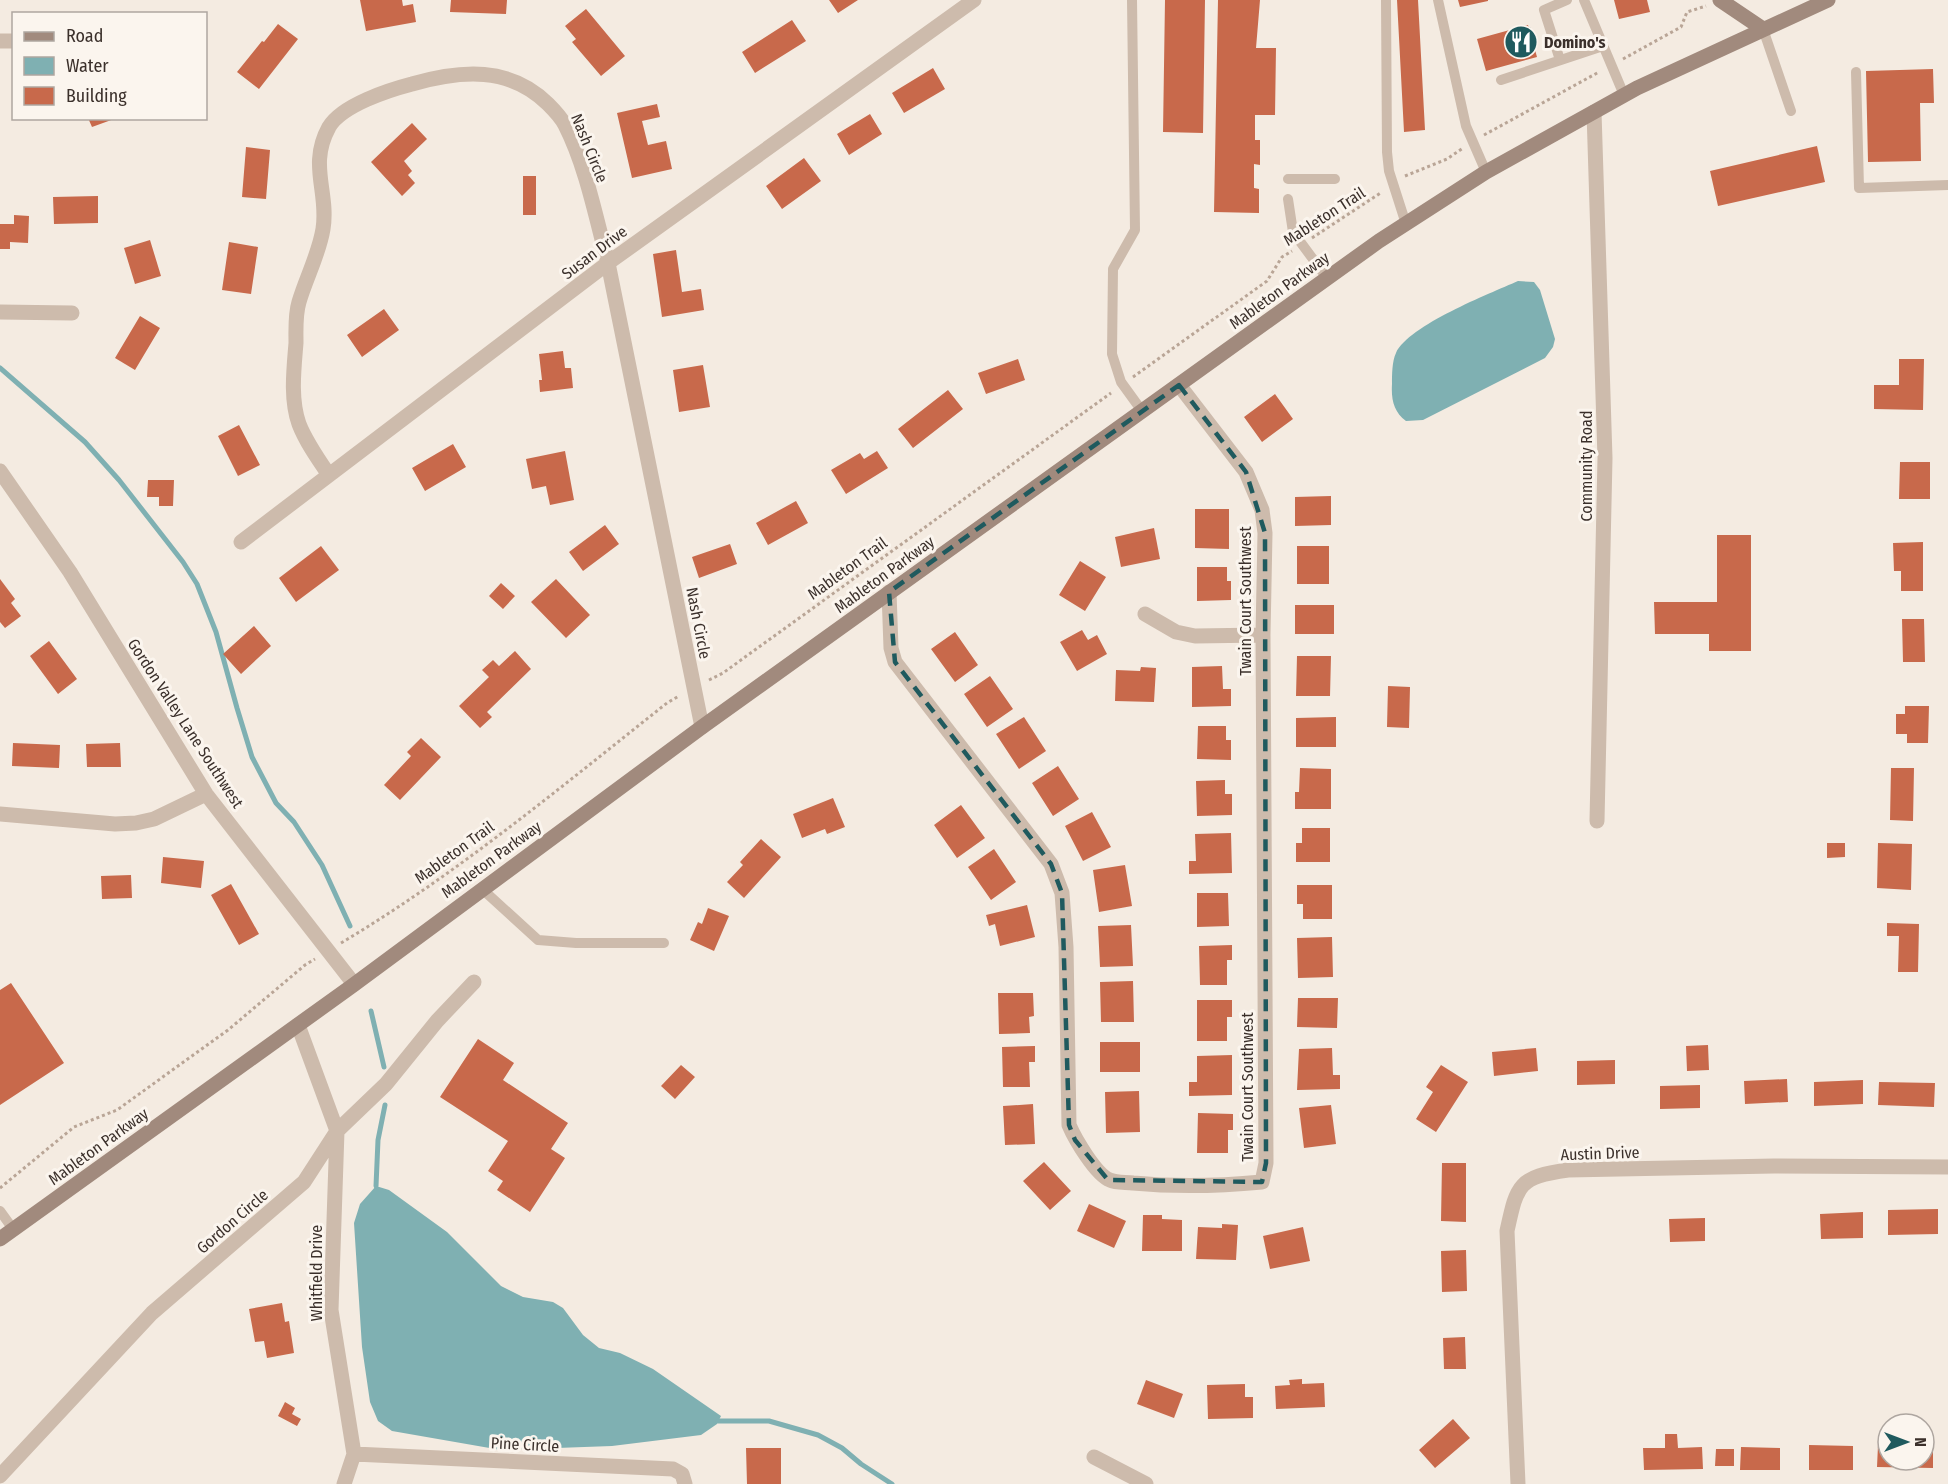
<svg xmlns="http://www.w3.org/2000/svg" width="1948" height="1484" font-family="'Fira Sans Condensed',sans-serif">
	<rect width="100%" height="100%" fill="#f4ebe1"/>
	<path fill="#7fb0b2" d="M1518,281L1534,282L1540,290L1555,339L1553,347L1545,358L1423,420L1406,421C1394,412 1391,400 1392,384C1392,375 1392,361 1396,353C1409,325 1489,294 1518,281Z
		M376,1186L389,1190L447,1232L501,1286L523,1297L553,1302L563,1308L583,1335L599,1348L620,1353L653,1369L721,1416L717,1424L701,1435L612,1446L501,1450L392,1431L378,1421L370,1402L362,1347L354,1223L360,1204Z"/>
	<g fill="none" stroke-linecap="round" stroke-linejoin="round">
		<path stroke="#7fb0b2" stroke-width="5" d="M0,368L85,442L119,480L183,562L197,584L216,632L237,708L252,757L276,803L294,822L322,865L350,926
			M371,1011L384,1067
			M376,1186L378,1140L385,1105
			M718,1421H769L818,1435L842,1448L861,1464L892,1484"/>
	</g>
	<path fill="#c8694b" d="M360,0H402L403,6L413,4L416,22L366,31Z
		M451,0H507L506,14L450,12Z
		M829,0H858L838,13Z
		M1165,0H1205L1203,133L1163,132Z
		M1218,0H1260L1256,48H1276L1275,115H1255V140H1260V165L1254,164V188L1259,189V213L1214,212Z
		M1397,0H1418L1425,130L1404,132Z
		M1458,0H1488V1L1460,7Z
		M1614,0H1647L1650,12L1619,19Z
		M586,9L625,56L601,76L572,42L576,39L565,26Z
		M792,20L806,41L755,73L742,52Z
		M278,24L298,39L259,89L237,72L262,41L264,42Z
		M1528,25L1537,57L1486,71L1477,39Z
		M933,68L945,89L904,113L892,93Z
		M1933,69L1934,103H1920L1921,161L1868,162L1866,71Z
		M657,104L660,117L642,121L648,145L666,141L672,169L632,178L617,113Z
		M870,114L882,134L849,155L837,134Z
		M88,118H113L114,119L92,127Z
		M412,123L427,139L404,161L412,171L408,175L415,183L402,196L371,162Z
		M1817,146L1825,182L1718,206L1710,171Z
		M246,147L270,150L266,199L242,197Z
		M804,158L821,181L782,209L766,186Z
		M523,176H536V215H523Z
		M98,196V223L54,224L53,197Z
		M14,215L29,216L28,243L10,242V249H0V224H14Z
		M150,240L161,276L135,284L124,248Z
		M229,242L258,247L251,294L222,290Z
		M676,250L682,292L701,289L704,310L662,317L653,254Z
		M384,309L399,330L362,357L347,335Z
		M140,316L160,328L135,370L115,358Z
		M563,351L565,368H571L573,388L540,392L539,380H542L539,354Z
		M1018,359L1025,380L986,394L978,373Z
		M1899,359H1924L1923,410L1874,409V385H1899Z
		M703,365L710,407L679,412L673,370Z
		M948,390L963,409L913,448L898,429Z
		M1275,394L1293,419L1262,442L1244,417Z
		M239,425L260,465L238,476L218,436Z
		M453,444L466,467L425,491L412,468Z
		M565,451L574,500L550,505L546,486L532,489L526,459Z
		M877,451L888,468L846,494L831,470L860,453L864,459Z
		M1900,462H1930V499H1899Z
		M148,480H174L173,506H159V497H147Z
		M1331,496V525L1295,526V497Z
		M796,501L808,523L768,545L756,523Z
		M1195,509H1229V549L1195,548Z
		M605,525L619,544L583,571L569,552Z
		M1154,528L1160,559L1121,567L1115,537Z
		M1717,535H1751V651H1709V634H1655L1654,602H1717Z
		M1923,542V591H1901V571H1894L1893,543Z
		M730,544L737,564L699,578L692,557Z
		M321,546L339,570L296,602L279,578Z
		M1297,546H1329V584H1297Z
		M1080,561L1106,577L1085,611L1059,595Z
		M1197,567H1227V581H1231V600L1197,601Z
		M0,579L15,599L11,603L21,616L5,628L0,622Z
		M556,579L590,615L566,638L531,602Z
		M501,583L515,596L503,609L489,596Z
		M1295,605H1334V634H1295Z
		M1902,619H1924L1925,662H1903Z
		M254,626L271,646L241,674L223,654Z
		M1082,630L1088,640L1097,635L1107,654L1077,671L1060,642Z
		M955,632L978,665L955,682L931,649Z
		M49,641L77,679L58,694L30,656Z
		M515,651L531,669L487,712L492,717L480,728L459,706L489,677L482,670L493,660L499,666Z
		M1297,656H1331L1330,696H1296Z
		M1222,666L1223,689H1231V706L1192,707V667Z
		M1141,667L1156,668L1154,702L1115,701L1116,670L1140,671Z
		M990,676L1013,709L987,727L964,694Z
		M1388,686L1410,687L1409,728L1387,727Z
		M1905,706H1929L1928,743H1907V734H1896V714H1905Z
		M1024,717L1046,751L1019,769L996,734Z
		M1336,717V747H1296V718Z
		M1198,726H1226V740H1231V760L1197,759Z
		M421,738L441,757L400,800L384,785L411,756L407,752Z
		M13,743L60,745L59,768L12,766Z
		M120,743L121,767H87L86,744Z
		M1058,766L1079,799L1053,816L1032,783Z
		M1300,768L1331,769V809H1295V792H1299Z
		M1891,768H1914L1913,821L1890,820Z
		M1225,780V794H1232V815L1197,816L1196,781Z
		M833,798L845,827L827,834L825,829L802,838L793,814Z
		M961,805L985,838L957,858L934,825Z
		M1092,812L1111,847L1083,861L1065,826Z
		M1302,828H1330V862H1296V843H1302Z
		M1231,833L1232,873L1189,874V861H1196L1195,834Z
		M761,839L781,857L744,898L727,882L743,865L740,862Z
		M1827,843H1845V857L1827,858Z
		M1878,843L1912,844L1911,890L1877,888Z
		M994,849L1016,882L991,900L968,867Z
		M163,857L204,861L201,888L161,883Z
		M1125,865L1132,906L1099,912L1093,870Z
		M131,875L132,898L102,899L101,876Z
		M231,884L259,934L239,945L211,895Z
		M1297,885H1332V919H1303V904H1297Z
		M1197,893H1228L1229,926L1197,927Z
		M1027,905L1035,937L1000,946L995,924L989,926L986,915Z
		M708,908L729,916L714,951L690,940L698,922L702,924Z
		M1887,923L1919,924L1918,972H1898L1899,936H1887Z
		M1131,925L1133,966L1100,967L1098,926Z
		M1332,937L1333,977L1298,978L1297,938Z
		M1232,945V960H1227V985H1200L1199,946Z
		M1133,981L1134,1022H1101L1100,982Z
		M11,983L64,1063L0,1105V990Z
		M998,993H1033L1034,1016L1029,1017L1030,1033L999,1034Z
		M1298,998H1338L1337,1028L1297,1027Z
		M1197,1000H1232V1017H1227V1041H1197Z
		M478,1039L514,1063L503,1080L568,1123L551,1149L565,1158L530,1212L497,1190L503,1181L488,1171L508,1141L440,1097Z
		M1100,1042H1140V1072H1100Z
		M1708,1045L1709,1070L1687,1071L1686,1046Z
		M1035,1046V1062H1029L1030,1087H1003L1002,1047Z
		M1332,1048L1333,1075H1340V1089L1297,1090L1299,1049Z
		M1536,1048L1538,1071L1494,1076L1492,1052Z
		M1232,1055V1095L1189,1096V1082H1197V1056Z
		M1615,1060V1084L1577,1085V1061Z
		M681,1065L695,1077L675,1099L661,1086Z
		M1441,1065L1468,1082L1436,1132L1416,1119L1433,1092L1426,1087Z
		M1787,1079L1788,1102L1745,1104L1744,1081Z
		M1863,1080V1104L1814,1106V1082Z
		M1879,1082L1935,1083L1934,1107L1878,1105Z
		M1700,1085V1108L1660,1109V1086Z
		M1139,1091L1140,1132L1106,1133L1105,1092Z
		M1033,1104L1035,1144L1005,1145L1003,1106Z
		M1331,1105L1336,1144L1304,1148L1299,1108Z
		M1198,1113L1233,1114V1130H1228V1153H1197Z
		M1044,1162L1071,1191L1050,1210L1023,1181Z
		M1442,1163H1466V1222L1441,1221Z
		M1089,1204L1126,1221L1114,1248L1077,1231Z
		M1938,1209V1234L1888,1235V1210Z
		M1863,1212V1238L1821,1239L1820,1214Z
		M1143,1215H1162V1219L1182,1220V1251H1142Z
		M1705,1218V1241L1670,1242L1669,1219Z
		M1222,1224L1238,1225L1236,1260L1196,1259L1198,1227L1222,1228Z
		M1303,1227L1310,1261L1270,1269L1263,1236Z
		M1466,1250L1467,1291L1442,1292L1441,1251Z
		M282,1303L285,1322L289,1321L294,1353L267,1358L264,1341L255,1342L249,1309Z
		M1465,1337L1466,1369H1444L1443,1338Z
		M1302,1379V1384L1324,1383L1325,1407L1276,1409L1275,1386L1290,1385L1289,1380Z
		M1146,1380L1183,1394L1174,1418L1137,1404Z
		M1245,1384V1397H1253V1418L1208,1419L1207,1385Z
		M285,1402L295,1408L292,1414L301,1419L297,1426L278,1416Z
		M1453,1419L1470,1438L1435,1468L1419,1450Z
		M1665,1434H1677L1678,1448L1702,1447L1703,1469L1644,1470L1643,1448H1665Z
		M1809,1445L1853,1446V1470H1809Z
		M1878,1445L1888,1446V1460H1924V1446H1933V1468L1877,1467Z
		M1741,1447L1780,1448V1470H1740Z
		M746,1448H781V1484H747Z
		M1716,1449H1734V1466H1715Z"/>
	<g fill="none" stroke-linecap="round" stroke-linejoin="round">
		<path stroke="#b9a596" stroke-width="3" stroke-dasharray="3 3" stroke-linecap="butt" d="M1623,59L1681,27L1687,12L1706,6
			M1484,135L1599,72
			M1405,176L1447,159L1463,148
			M1312,238L1382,192
			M1133,377L1267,281L1282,257L1292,251
			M709,680L723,673L1111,393
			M341,943C457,874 562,786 667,703L679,696
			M0,1188L74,1127L117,1110L228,1030L305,965L315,959"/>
		<path stroke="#cdbbac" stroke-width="10" d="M1132,0L1135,230L1113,269L1112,354L1121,382L1142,411
			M1386,0L1387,152L1389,171L1406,224
			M1438,0L1466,126L1486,172
			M1584,0L1624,95
			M1763,29L1791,111
			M1560,60L1544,10L1567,0
			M1856,72L1859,188L1948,185
			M1501,80L1603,46
			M1288,179H1335
			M1288,199L1293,232L1327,278
			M481,888L538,940L576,943H664
			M0,1211L13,1229"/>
		<path stroke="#cdbbac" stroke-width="15" d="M0,41H14
			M1594,112L1605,458L1597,821
			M0,312L72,313
			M0,471L70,572L206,794L354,984
			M329,475C318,459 306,442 299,424C290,399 294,368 296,343C296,330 295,315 299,302C306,278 319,254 323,229C329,192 308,165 329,127C342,105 389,90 412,84C461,70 510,66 548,104C554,110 561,117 565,125C586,166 596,218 608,263L702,727
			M241,542L608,263L974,0
			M889,592L891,648L895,662L1051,864L1062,893L1066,947L1069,1125C1075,1139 1096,1175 1110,1180C1116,1183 1126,1182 1133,1183C1175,1187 1220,1186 1262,1182L1266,1163L1263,635L1265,533L1262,510L1246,472L1179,385
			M1145,614L1176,632L1195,636L1263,635
			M0,814L115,824L136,823L154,819L206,794
			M298,1025L337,1131L331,1310L354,1454L344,1484
			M354,1454L673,1469L682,1474L685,1484
			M1094,1457L1146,1484
			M0,1476L152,1313L304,1182L337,1131L386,1084L437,1021L474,982
			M1518,1484L1507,1231C1517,1185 1518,1177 1568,1170L1774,1166L1948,1167"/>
		<path stroke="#a18a7d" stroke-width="15" d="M1720,0L1763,29
			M0,1239L352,986L702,727L1379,241L1486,172L1637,88L1828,0"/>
	</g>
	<path fill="none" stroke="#1f5a5e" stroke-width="4.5" stroke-dasharray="12 8" stroke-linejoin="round" d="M1179,385L1246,472L1265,533L1266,1163L1262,1182L1108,1180L1075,1140L1069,1125L1062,893L1051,864L895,662L889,592Z"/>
	<defs>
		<symbol id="restaurant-disc" viewBox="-11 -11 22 22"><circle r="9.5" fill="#1f5a5e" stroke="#fbf5ee"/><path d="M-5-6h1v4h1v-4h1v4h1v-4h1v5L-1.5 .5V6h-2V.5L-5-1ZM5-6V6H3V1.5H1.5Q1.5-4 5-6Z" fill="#fff"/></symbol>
	</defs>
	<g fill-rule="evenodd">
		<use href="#restaurant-disc" x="1502" y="23" width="38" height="38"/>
	</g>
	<g text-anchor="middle" stroke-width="6" stroke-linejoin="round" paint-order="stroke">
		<g font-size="16" font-weight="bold" fill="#3b302b" stroke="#fbf5ee" text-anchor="start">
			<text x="1544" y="48">Domino's</text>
		</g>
		<g font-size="16" fill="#3b302b" stroke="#fbf5ee">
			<text transform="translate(590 148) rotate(68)" y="6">Nash Circle</text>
			<text transform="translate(1324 216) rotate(-33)" y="6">Mableton Trail</text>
			<text transform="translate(594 252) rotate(-37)" y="6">Susan Drive</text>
			<text transform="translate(1279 290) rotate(-36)" y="6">Mableton Parkway</text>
			<text transform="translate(1586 466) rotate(-90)" y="6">Community Road</text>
			<text transform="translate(847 568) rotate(-36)" y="6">Mableton Trail</text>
			<text transform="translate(884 574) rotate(-36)" y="6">Mableton Parkway</text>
			<text transform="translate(1245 601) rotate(-90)" y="6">Twain Court Southwest</text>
			<text transform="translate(699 623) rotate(79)" y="6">Nash Circle</text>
			<text transform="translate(186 723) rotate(57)" y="6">Gordon Valley Lane Southwest</text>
			<text transform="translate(454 852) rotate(-36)" y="6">Mableton Trail</text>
			<text transform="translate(491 859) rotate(-36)" y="6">Mableton Parkway</text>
			<text transform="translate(1247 1087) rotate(-90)" y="6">Twain Court Southwest</text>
			<text transform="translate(98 1146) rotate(-36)" y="6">Mableton Parkway</text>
			<text transform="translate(1600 1153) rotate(-2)" y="6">Austin Drive</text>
			<text transform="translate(232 1221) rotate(-41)" y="6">Gordon Circle</text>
			<text transform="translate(316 1273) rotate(-90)" y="6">Whitfield Drive</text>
			<text transform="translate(525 1444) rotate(3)" y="6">Pine Circle</text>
		</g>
	</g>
	<rect x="12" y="12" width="195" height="108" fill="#fbf5ee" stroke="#aea6a0" stroke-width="1.5"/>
	<rect x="24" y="32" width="30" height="9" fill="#a18a7d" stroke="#aea6a0" stroke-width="1.5"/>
	<text x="66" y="42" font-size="18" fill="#3b302b">Road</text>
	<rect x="24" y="57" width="30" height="18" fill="#7fb0b2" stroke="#aea6a0" stroke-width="1.5"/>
	<text x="66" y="72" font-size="18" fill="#3b302b">Water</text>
	<rect x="24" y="87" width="30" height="18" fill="#c8694b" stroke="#aea6a0" stroke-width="1.5"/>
	<text x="66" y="102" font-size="18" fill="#3b302b">Building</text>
	<g transform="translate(1906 1442) rotate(90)"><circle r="28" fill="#fbf5ee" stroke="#aea6a0" stroke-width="1.5"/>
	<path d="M0-4.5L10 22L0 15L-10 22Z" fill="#1f5a5e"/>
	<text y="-9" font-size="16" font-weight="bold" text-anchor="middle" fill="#3b302b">N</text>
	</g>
</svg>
